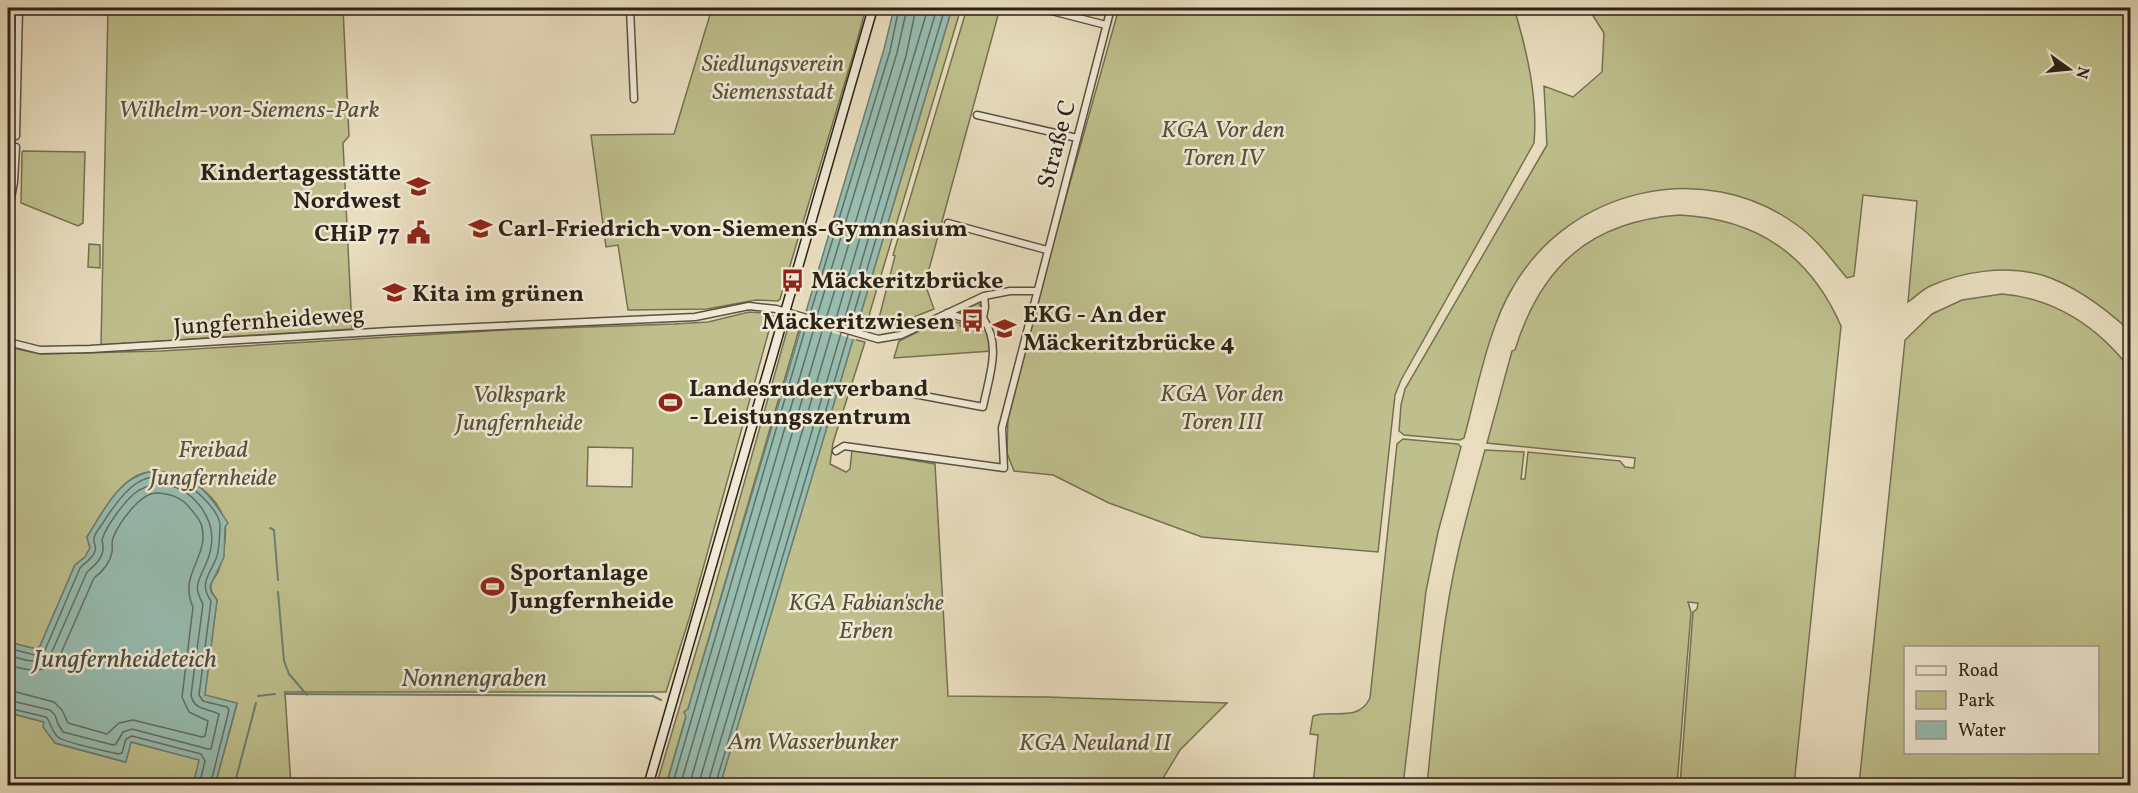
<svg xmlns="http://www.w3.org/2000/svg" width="2138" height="793" font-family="Vollkorn,serif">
	<rect width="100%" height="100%" fill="#e8ddbe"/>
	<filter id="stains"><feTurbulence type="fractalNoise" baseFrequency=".00333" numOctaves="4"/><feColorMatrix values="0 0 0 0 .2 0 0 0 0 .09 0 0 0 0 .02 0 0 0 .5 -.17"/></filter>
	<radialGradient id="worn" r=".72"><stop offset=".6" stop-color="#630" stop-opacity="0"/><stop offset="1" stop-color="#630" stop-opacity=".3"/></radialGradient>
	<path fill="#bebf8c" stroke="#757052" stroke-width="1.5" fill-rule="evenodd" d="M108,8H343L349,136L343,143L352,329L101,345Z
		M712,8H866L854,52L780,299L778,301L756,300L707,309L628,310L618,245L606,247L591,135L674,134Z
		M952,8H961L870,312L867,329L857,326Z
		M967,8H1000L925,284L934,309L889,327L878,322L895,256L893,255Z
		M1119,8H1514C1527,51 1538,98 1534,143L1401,380L1395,395L1378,552L1202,537L1109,503L1053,475L1014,471L1007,453L1008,418L1038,297Z
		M1588,8H2130V331C2106,309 2074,285 2042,275C2006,265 1964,271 1930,286C1922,290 1915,297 1908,302L1917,201L1863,195L1854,276L1847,278C1831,259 1817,239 1797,225C1704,157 1570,188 1513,287C1488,328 1477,391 1464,438L1460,440L1404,435L1399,431L1401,405L1405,389L1547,145L1544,86L1573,97L1602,72L1604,33Z
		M23,151L85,152L83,223L78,226L21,203L22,152Z
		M1680,215C1757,219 1810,255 1841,326L1794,785H1680L1693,612L1697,609L1698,603L1688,602L1691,612L1677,785H1427C1435,706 1441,625 1459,548C1467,515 1476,482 1485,450L1524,452L1521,479H1525L1528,452L1620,461L1625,467L1634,468L1635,458L1487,443L1512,351L1515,350C1541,266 1591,221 1680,215Z
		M89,244L100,245V268L88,267Z
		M2002,294C2055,298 2099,328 2130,369V785H1859L1905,340L1932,314L1962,300ZM1906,648H2098V752H1906Z
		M978,303C982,306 983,312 979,316L974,317L958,313Z
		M749,312L766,313L773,316L689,619L666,692H285L291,786L215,785L237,704L204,696L217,600C215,596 211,593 211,588C210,581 215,578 218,572C223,560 228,531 224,519C219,503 205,489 191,482C133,451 114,494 87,537L90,548L85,557L75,565L40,646L36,649L8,642V347L40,354L161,351L504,330L674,324L708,322ZM588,447L633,448L632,487L587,486Z
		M790,320L801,323L688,709L684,712L686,716L666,785L656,786L709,608Z
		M942,320L960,323V326L968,328L969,325L975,327L984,325L988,331L991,351L894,358L899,341Z
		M853,339L865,342L833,443L830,464L846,472L850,469L852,450L935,464L948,696L1047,697L1227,703L1180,750L1159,785H720Z
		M1403,439L1458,444L1461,447L1438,532L1426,591L1403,785H1313L1318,735L1310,734L1313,716C1333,709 1358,723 1370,698L1397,444Z
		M9,713L44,722L55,743L125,762L131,742L200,760L193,785L8,786V719Z"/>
	<path fill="#97bcb0" stroke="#6c7e73" stroke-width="1.5" d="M894,8H952L720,785L666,786L686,717L684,712L688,709C754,489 818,269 884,49Z
		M156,471C196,474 208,493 228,523L225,527L224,557L210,586L211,592L217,600L205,695L237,703L215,785H193L199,760L131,742L126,762L55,743L43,727L44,722L10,713L8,719V642L36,649L40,646L75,565L85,557L90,548L87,537C104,510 120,474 156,471Z"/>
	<path fill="#e8ddbe" d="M802,310L860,327L856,340L798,322Z"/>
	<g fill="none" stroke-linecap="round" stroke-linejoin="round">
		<path stroke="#626f64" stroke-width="1.5" d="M810,314L890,51L899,8
			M817,316L897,53L907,8
			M826,319L906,56L916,8
			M835,322L928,8
			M843,324L937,8
			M850,326L945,8
			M8,648L35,655L45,650L80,568C85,562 92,560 95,551C97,546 93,543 94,538C95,532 103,524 106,518C124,491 143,466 180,481C193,486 218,509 220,524C220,529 219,551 217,556C211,574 198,582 211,601L199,695L203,701L227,707L229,710L210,786
			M8,655C23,659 37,667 51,654L87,572C94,566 104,558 103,546C103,541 101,542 103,537C107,525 125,501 135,493C145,485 157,483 170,486C183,488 192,496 200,506C214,524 215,545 205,566C198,582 193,587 203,604L191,695C194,711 208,708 219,714L211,749H208L132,729L123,732L116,744L113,745L63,732L58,724L55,715L50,710L8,700
			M8,665C27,670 42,676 58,660L94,578C102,572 110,563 112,552C113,547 111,543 113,538C119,523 139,494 156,493C169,493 182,498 189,507C194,513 201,520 202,527C209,558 178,574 193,607L182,697L189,712L208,721L205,736L202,737L133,720L119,723L107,734L68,723L62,710L54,702L16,692L8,691
			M8,708L46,717C51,722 51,731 58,737C65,743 106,751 118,754L122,753L126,739L132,736L201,754L205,761L199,786
			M672,786L807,323
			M680,786L815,325
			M689,786L823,328
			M698,786L832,330
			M707,786L841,333
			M715,786L848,335"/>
		<path stroke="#6c7e73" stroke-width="2" d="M270,528L274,530L278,580
			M278,592L284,661L289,674L307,695
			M285,694L653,696L661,700
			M258,696L275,694
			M234,786L256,703"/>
		<defs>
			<path id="street" d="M630,8L634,99
				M1040,8L1106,25
				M8,56H18
				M977,115L1077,138
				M16,136L19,8
				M8,214L14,182L16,147
				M948,223L1047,250
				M947,313L973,321L983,318
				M983,318L985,307L984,296
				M8,342L40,350L90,349L390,331L695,317L749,306L776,309L878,339L901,335L984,296L1010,291H1037
				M892,391L903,392L983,407C989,376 1002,346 983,318
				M836,451L844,446L1004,468L1002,428L1111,8"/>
			<path id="secondary" d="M648,786L873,8"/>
		</defs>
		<use href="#street" stroke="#5b5141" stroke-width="9"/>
		<use href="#secondary" stroke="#2c2217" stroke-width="11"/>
		<use href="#street" stroke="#f0e9d5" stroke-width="6"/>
		<use href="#secondary" stroke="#f0e9d5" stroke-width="8"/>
	</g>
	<defs>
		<symbol id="school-bare" viewBox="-9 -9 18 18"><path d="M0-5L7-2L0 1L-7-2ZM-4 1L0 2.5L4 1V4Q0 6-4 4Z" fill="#8f2418" stroke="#f0e9d5" stroke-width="2.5" paint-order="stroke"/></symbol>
		<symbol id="civic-bare" viewBox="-9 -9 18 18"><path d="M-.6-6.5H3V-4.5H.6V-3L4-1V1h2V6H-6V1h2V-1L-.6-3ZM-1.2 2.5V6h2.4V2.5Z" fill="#8f2418" stroke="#f0e9d5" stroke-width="2.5" paint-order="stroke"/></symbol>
		<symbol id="bus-bare" viewBox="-9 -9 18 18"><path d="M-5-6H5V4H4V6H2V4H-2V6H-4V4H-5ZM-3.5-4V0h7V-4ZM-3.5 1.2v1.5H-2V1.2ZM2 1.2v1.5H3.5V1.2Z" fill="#8f2418" stroke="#f0e9d5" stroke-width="2.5" paint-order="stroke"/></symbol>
		<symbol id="stadium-bare" viewBox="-9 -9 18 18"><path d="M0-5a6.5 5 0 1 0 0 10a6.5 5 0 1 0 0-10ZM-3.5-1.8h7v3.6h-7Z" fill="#8f2418" stroke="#f0e9d5" stroke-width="2.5" paint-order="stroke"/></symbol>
	</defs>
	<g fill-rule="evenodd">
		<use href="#school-bare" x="402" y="170" width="33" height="33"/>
		<use href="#school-bare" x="464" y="212" width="33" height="33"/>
		<use href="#civic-bare" x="402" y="216" width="33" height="33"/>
		<use href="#bus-bare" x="776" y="264" width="33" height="33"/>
		<use href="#school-bare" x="378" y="276" width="33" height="33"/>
		<use href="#bus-bare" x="956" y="304" width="33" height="33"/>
		<use href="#school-bare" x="988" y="312" width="33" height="33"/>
		<use href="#stadium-bare" x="654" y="386" width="33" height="33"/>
		<use href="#stadium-bare" x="476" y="570" width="33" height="33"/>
	</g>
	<g text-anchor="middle" stroke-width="5" stroke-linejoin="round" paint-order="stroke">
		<g font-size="24" font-style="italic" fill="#58513a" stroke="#f0e9d5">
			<text x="773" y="71">Siedlungsverein<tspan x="773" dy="28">Siemensstadt</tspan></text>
			<text x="249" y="117">Wilhelm-von-Siemens-Park</text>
			<text x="1223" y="137">KGA Vor den<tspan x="1223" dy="28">Toren IV</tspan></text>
			<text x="1222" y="401">KGA Vor den<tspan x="1222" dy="28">Toren III</tspan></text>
			<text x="519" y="402">Volkspark<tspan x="519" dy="28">Jungfernheide</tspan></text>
			<text x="213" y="457">Freibad<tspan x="213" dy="28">Jungfernheide</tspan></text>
			<text x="866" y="610">KGA Fabian'sche<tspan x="866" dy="28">Erben</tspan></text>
			<text x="813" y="749">Am Wasserbunker</text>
			<text x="1095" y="750">KGA Neuland II</text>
		</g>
		<g font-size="24" fill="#2c2217" stroke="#f0e9d5">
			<text transform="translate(1056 144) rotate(-75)" y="8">Straße C</text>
			<text transform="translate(269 320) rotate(-4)" y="8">Jungfernheideweg</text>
		</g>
		<g font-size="24" font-weight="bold" fill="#2c2217" stroke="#f0e9d5" text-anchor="start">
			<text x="401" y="180" text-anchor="end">Kindertagesstätte<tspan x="401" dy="28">Nordwest</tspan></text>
			<text x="498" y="236">Carl-Friedrich-von-Siemens-Gymnasium</text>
			<text x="400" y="241" text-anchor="end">CHiP 77</text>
			<text x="811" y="288">Mäckeritzbrücke</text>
			<text x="412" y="301">Kita im grünen</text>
			<text x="1023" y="322">EKG - An der<tspan x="1023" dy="28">Mäckeritzbrücke 4</tspan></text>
			<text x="955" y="329" text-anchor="end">Mäckeritzwiesen</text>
			<text x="689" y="396">Landesruderverband<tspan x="689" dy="28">- Leistungszentrum</tspan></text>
			<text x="510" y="580">Sportanlage<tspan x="510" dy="28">Jungfernheide</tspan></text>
		</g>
		<g font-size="26" font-style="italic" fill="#4c5045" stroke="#f0e9d5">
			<text x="125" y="667">Jungfernheideteich</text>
			<text x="474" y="686">Nonnengraben</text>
		</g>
	</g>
	<rect width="2138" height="793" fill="none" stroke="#e8ddbe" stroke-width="30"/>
	<rect x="9" y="9" width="2120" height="775" fill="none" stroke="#2c2217" stroke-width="3"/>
	<rect x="15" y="15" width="2108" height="763" fill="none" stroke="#2c2217" stroke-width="1.5"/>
	<rect x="1904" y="646" width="195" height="108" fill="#f0e9d5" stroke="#a29989" stroke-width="1.5"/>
	<rect x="1916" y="666" width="30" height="9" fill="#f0e9d5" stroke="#a29989" stroke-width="1.5"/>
	<text x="1958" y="676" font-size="18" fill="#2c2217">Road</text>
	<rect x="1916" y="691" width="30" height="18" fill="#bebf8c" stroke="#a29989" stroke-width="1.5"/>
	<text x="1958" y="706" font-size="18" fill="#2c2217">Park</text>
	<rect x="1916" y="721" width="30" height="18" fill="#97bcb0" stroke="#a29989" stroke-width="1.5"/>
	<text x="1958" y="736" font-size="18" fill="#2c2217">Water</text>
	<g transform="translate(2069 69) rotate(105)" stroke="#f0e9d5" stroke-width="4.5" paint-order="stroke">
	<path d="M0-4.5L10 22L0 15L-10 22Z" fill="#2c2217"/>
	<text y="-9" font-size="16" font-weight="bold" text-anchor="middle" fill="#2c2217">N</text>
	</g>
	<rect width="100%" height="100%" filter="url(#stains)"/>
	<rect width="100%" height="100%" fill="url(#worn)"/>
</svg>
